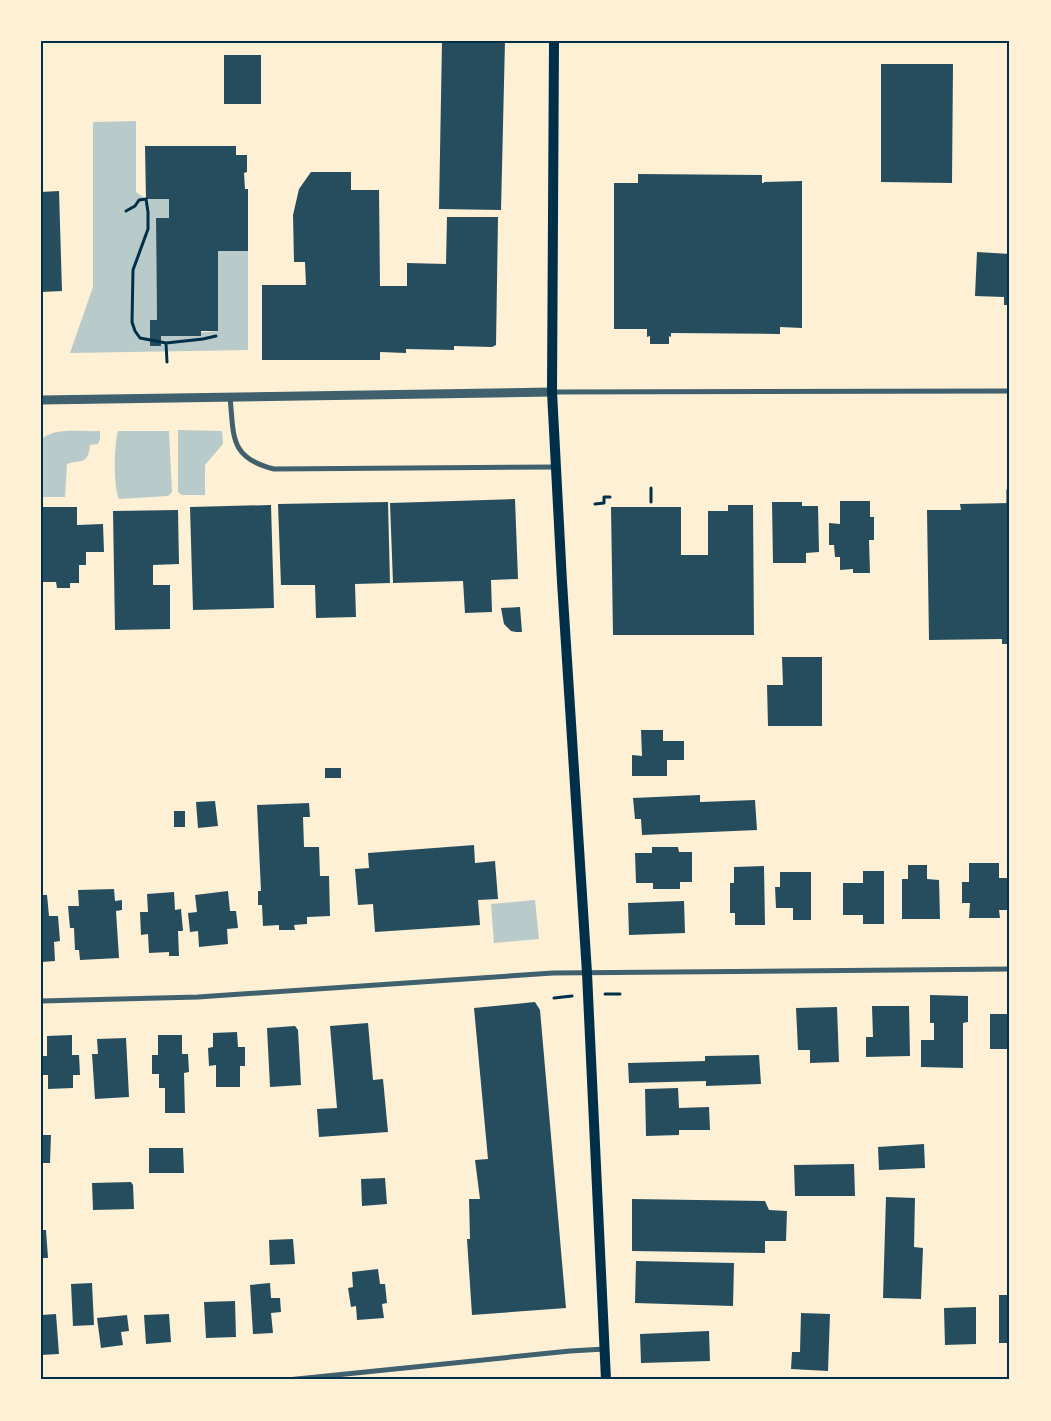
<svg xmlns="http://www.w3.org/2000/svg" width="1051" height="1421" font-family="'Open Sans',sans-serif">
	<rect width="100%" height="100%" fill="#fdf0d5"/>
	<path fill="#b9caca" d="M136,121V192L146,199H169V218H156L157,320H150L161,336L218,331V251H248V350L70,353L93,287V122Z
		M178,430L222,431L223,444L205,465V495H182L178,492Z
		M100,431V439L98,444L90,445C88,465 82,459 67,464L65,497H41V440C53,427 83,432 100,431Z
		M118,431H169L172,492L168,496L119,499C113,485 114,445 118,431Z
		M535,900L539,939L494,943L491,904Z"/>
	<path fill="#264d5e" d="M442,41H505L501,210L439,209Z
		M224,55H261V104H224Z
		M881,64H953L952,183L881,182Z
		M1008,88H1010V115H1007Z
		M145,146H236V155H247V172L244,173L245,189H248V251H218V331H201V336H161V346H150V320H157L156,218H169V199H146Z
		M311,172H351V190H379L380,286H407V263L446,264L447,217H498L496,345L492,347L454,346V350L406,349V353L380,352V360H262V285H306L305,262H294L293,215L299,189Z
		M638,174L762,175V183H764V182L802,181V328L780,327V334L671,333V337L669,336V344H650V336L647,337V329H614V183H638Z
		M59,191L62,291L41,292V192Z
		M977,252L1010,254V305H1004V297L975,296Z
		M515,499L518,579L491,580L492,612L465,613L463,581L393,583L390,503Z
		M840,501H870V517H874V540H869L870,573H853V569L840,570V557H835L834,545H829V523L840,524Z
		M388,502L390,583L355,584L356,617L316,618L315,585H281L278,504Z
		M772,502H802V506H818L819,552L806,553V563H773Z
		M1010,503V644H1002V639L929,640L927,510H961L960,504Z
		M271,505L274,608L193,610L190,507Z
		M728,505H753L754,635H613L611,507H681V555H708V511H728Z
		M41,507H77V525L103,524L104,552H86V565H79V583H70V588H57L56,582H41Z
		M178,510L179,564L153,565V585H170V629L115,630L113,511Z
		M520,607L522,632H516L511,631L504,624L501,608Z
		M782,657H822V726H768L767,685H783Z
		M641,730H663V741H684V760H667V776H632V755L642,756Z
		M325,768H341V778H325Z
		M700,795V802L755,800L757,830L642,835L641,819H635L633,798Z
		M215,801L218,826L198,828L196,802Z
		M309,803L310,817H303L304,847H319L320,876H329L330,916L307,917V924L294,925L295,930H279V925L263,926L262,905H258V891H261L257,805Z
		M174,811H185V827H174Z
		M474,845L475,863L495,861L498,899L478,900L480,925L375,932L373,904L358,905L355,869L369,868L368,853Z
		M652,847H678L679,852H692V882H680V889H653V883H636L635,853H652Z
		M969,863H999V878H1010V910H999L1000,918H969L970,903H962V882H969Z
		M908,865H927V879L939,880L940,919H902V879H908Z
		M764,866L765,925H735V913H730V883H734V867Z
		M863,871H884V924H863V915H843V883H863Z
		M780,872H811V920H793V908H776L775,887H780Z
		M114,889L115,901L122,900V910L116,911L119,958L80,960L79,950H75L74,928H70L68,906H79L78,890Z
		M228,891L230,911H236L238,928L227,929L228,944L199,947L198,931L190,932L188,913L197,912L195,895Z
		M174,892L175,910L181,909L183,931H178L179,956H169V952L149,953L148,934L141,935L140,912H148L147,894Z
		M41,895H47L49,916H58L60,941L54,942L55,961L41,962Z
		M684,901L685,933L629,935L628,903Z
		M930,995L968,996V1022L963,1023V1068L921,1067V1040H934V1023H930Z
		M535,1002L540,1010L566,1308L472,1315L467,1239H470L469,1199H480L475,1160L488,1159L474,1008Z
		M872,1006H909L910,1056L866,1057V1037H873Z
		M837,1007L839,1062L810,1063V1050H798L796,1008Z
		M990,1014H1010V1049H990Z
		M368,1023L373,1080L383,1079L388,1132L319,1137L317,1109L337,1108L330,1026Z
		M295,1026L298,1030L301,1085L270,1087L267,1028Z
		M237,1032L238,1047H245V1066H240V1087H216V1065L209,1066L208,1048L213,1047V1033Z
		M72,1035V1055H79L80,1075H73V1088L48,1089V1075H42L41,1061V1056H47V1036Z
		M158,1035H182V1054H188L189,1072L184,1073L185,1113H165V1088H159V1074H152V1055H158Z
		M126,1038L129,1097L95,1099L92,1054H98L97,1039Z
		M759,1055L761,1084L706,1086V1081L629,1083L628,1063L705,1061V1056Z
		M678,1088L679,1108L709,1107L710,1130H679V1135L646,1136L645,1089Z
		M41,1135H51L50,1163H41Z
		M924,1144L925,1168L879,1170L878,1147Z
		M149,1148H183L184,1173H149Z
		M854,1164L855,1196H795L794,1165Z
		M385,1178L387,1204L362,1206L361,1179Z
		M131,1182L133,1185L134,1209L93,1210L92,1183Z
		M886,1197L915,1198L914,1247L923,1248L921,1299L883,1298Z
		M632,1199L765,1201L769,1210L787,1211L786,1241H765V1253L632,1251Z
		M41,1230H46L48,1258H41Z
		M293,1239L295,1264L270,1265L269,1240Z
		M636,1261L734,1263L733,1306L635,1303Z
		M378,1269L380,1284H385L387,1303L382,1304L384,1318L357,1320L356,1306L351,1307L348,1288L353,1287L352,1272Z
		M92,1283L94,1325L73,1326L71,1284Z
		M270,1283L271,1298H280L281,1312L271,1313L273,1333L253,1334L250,1285Z
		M999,1295H1010V1343H999Z
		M235,1301L236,1337L206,1338L204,1302Z
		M976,1307V1344L945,1345L944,1308Z
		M801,1313L830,1314L828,1371L791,1369L792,1352H800Z
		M56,1314L59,1354L41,1355V1315Z
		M169,1314L171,1342L146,1344L144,1315Z
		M127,1315L129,1331L121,1332L123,1345L101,1348L97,1318Z
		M709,1331L710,1361L641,1363L640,1334Z"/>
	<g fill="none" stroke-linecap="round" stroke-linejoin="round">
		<path stroke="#003049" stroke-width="3" d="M126,211L135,206L139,200L146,199L148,212V229L133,270L132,322L135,331L140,338L166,343L203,339L216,336
			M166,343L167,362
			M651,488V502
			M1008,503V490
			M595,504L604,503V497H610
			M605,994H620
			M554,998L572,996"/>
		<path stroke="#3f606c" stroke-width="5" d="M552,392L1010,391
			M230,397C234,436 229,458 274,469L556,467
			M41,1001L198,997L553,973L1010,969
			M287,1380L570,1351L605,1349"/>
		<path stroke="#3f606c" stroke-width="9" d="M41,400L552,392"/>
		<path stroke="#003049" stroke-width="10" d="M554,41L552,392L562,582L587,973L606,1380"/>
	</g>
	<rect width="1051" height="1421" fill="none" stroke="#fdf0d5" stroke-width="85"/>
	<rect x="42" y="42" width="966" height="1336" fill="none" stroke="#003049" stroke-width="2"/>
</svg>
